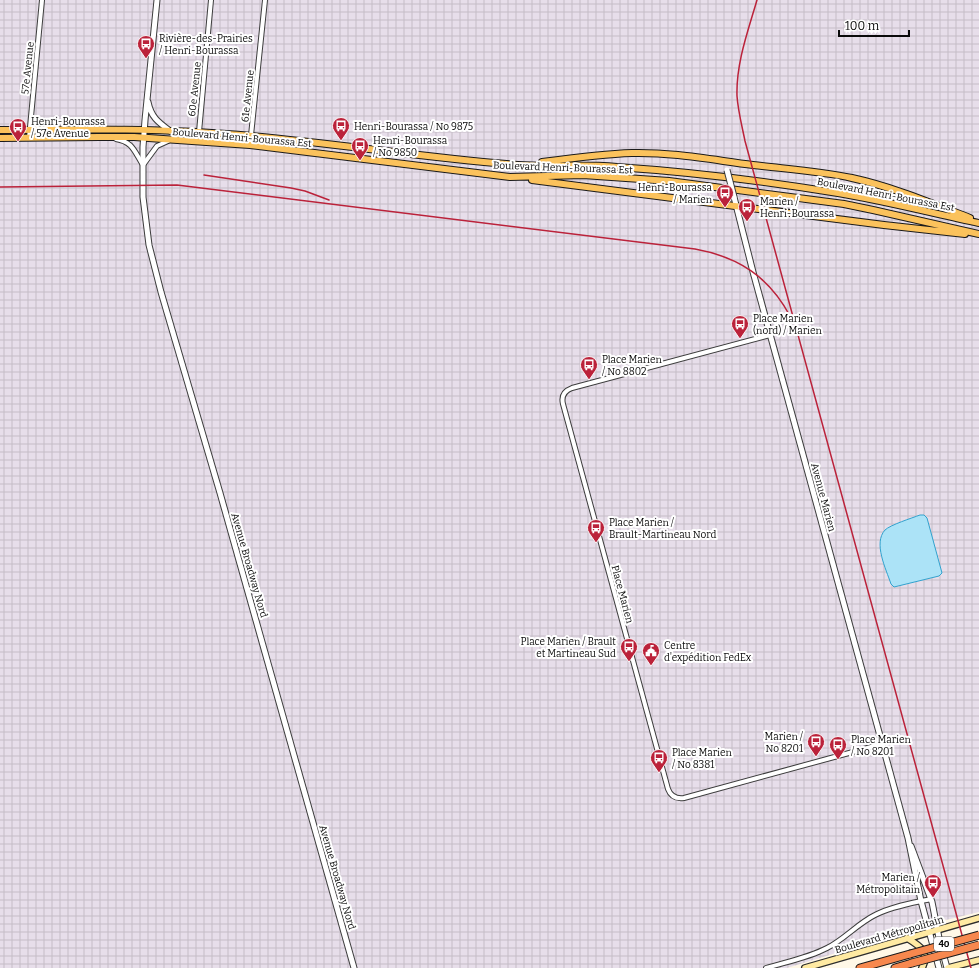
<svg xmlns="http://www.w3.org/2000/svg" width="979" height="968" font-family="Bitter,serif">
	<defs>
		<pattern id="industrial-grid" width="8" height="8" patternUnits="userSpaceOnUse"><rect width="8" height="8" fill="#e7deea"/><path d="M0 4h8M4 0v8" fill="none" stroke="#c5bdc7"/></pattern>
	</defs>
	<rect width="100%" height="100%" fill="#fff8e7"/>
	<path fill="url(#industrial-grid)" d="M0,0H979V912L946,920L941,916L918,923L915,929L787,968H0Z"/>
	<path fill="#ace3f7" stroke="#32a2ce" d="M920,515H924L927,518L942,573L939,576L894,587L891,584C886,569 873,543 885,530C890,525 912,518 920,515Z"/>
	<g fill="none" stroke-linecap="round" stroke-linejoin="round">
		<defs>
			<path id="minor" d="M199,132L211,0
				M29,138L42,0
				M116,139C133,142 134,151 143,165L157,146L168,141
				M250,145L265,0
				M770,335L572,388C564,391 561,396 563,404L668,789C671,797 677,799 684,798L882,744
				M766,968C786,962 808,958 827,948C845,939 857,924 875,915C892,906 913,903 931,899"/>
			<path id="tertiary" d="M157,0L145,120L143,147V197L149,245L161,292L220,493L354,968
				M148,102C151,117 158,122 170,131
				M734,197L753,272L908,838L921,901L939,968
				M911,846L932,902L939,938L947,968"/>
			<path id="secondary" d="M907,938C920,946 930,952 922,968
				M805,968L979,918
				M948,968L979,960"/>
			<path id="primary" d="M0,130C84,129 168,128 252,136C341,144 429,158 518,165C551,167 584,164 617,167C691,172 765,181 838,193C886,201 932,213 979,223
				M0,138L100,137H134L250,145L510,177L583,175L669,181L844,204L873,210L979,234
				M542,162C572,158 602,154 632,153C673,152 713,160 753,165C786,169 820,171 852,178C893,187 931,203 970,218
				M532,180L884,225L965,234"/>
			<path id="motorway" d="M860,968L910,954
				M895,968L912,963"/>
		</defs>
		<use href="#minor" stroke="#3d3d3d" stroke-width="6"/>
		<use href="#tertiary" stroke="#3d3d3d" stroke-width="7"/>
		<use href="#secondary" stroke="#2c2c2c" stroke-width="8"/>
		<use href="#primary" stroke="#1b1b1b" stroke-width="8"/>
		<use href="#motorway" stroke="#1b1b1b" stroke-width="9"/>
		<use href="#minor" stroke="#fff" stroke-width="4"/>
		<use href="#tertiary" stroke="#fff" stroke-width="5"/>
		<use href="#secondary" stroke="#ffeaa2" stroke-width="5.5"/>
		<use href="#primary" stroke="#fbc25c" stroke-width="6"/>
		<use href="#motorway" stroke="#f7884e" stroke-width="7"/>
		<path stroke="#bb223a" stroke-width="1.5" d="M757,0C748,31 736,63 737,96C738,111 742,126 745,141L971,968
			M204,175L291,188L305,191L329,200
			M0,187L177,185L695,249C739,257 769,277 790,316"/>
		<defs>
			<path id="tertiary-bridge" d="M727,170L734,197"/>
			<path id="motorway-bridge" d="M910,954L979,935
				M912,963L979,945"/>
		</defs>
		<use href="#tertiary-bridge" stroke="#3d3d3d" stroke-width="7" stroke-linecap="butt"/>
		<use href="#motorway-bridge" stroke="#1b1b1b" stroke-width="9" stroke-linecap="butt"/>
		<use href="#tertiary-bridge" stroke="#fff" stroke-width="5"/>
		<use href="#motorway-bridge" stroke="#f7884e" stroke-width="7"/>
	</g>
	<defs>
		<symbol id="bus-pin" viewBox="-11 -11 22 30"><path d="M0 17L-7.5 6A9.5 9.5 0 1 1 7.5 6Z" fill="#bb223a" stroke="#fff"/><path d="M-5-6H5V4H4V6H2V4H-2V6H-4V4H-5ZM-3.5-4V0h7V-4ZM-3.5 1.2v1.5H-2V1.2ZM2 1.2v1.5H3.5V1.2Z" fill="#fff"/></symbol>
		<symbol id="civic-pin" viewBox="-11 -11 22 30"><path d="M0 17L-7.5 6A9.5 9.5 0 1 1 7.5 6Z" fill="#bb223a" stroke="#fff"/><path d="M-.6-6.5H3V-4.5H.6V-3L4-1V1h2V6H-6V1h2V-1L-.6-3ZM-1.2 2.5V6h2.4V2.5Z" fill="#fff"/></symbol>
	</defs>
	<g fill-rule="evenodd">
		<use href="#bus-pin" x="136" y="34" width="20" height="27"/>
		<use href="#bus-pin" x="331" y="116" width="20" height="27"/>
		<use href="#bus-pin" x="8" y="117" width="20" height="27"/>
		<use href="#bus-pin" x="350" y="136" width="20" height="27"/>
		<use href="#bus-pin" x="715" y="183" width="20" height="27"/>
		<use href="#bus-pin" x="737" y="197" width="20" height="27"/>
		<use href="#bus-pin" x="730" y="314" width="20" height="27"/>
		<use href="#bus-pin" x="579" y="355" width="20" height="27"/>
		<use href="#bus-pin" x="586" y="518" width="20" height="27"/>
		<use href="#bus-pin" x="619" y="637" width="20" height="27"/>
		<use href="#civic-pin" x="641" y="641" width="20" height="27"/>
		<use href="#bus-pin" x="806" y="732" width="20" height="27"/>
		<use href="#bus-pin" x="828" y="735" width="20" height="27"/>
		<use href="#bus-pin" x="649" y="748" width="20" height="27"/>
		<use href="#bus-pin" x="923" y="873" width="20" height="27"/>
	</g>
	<g text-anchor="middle" stroke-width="4" stroke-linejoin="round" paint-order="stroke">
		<rect fill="#fff" stroke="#545454" stroke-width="1" x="934" y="937" width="20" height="14" rx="3"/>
		<g font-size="9" font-weight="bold" fill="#0a0a0a">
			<text x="944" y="947">40</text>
		</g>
		<g font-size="10" fill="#0a0a0a" stroke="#fff" text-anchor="start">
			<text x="159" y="42">Rivière-des-Prairies<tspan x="159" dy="12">/ Henri-Bourassa</tspan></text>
			<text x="31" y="125">Henri-Bourassa<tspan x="31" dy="12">/ 57e Avenue</tspan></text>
			<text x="354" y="130">Henri-Bourassa / No 9875</text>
			<text x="373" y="144">Henri-Bourassa<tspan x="373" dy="12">/ No 9850</tspan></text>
			<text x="712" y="191" text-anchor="end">Henri-Bourassa<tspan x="712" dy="12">/ Marien</tspan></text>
			<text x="760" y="205">Marien /<tspan x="760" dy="12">Henri-Bourassa</tspan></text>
			<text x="753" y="322">Place Marien<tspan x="753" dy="12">(nord) / Marien</tspan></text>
			<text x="602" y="363">Place Marien<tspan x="602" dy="12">/ No 8802</tspan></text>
			<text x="609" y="526">Place Marien /<tspan x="609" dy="12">Brault-Martineau Nord</tspan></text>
			<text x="616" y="645" text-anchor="end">Place Marien / Brault<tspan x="616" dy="12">et Martineau Sud</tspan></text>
			<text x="664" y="649">Centre<tspan x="664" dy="12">d'expédition FedEx</tspan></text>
			<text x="803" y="740" text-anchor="end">Marien /<tspan x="803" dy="12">No 8201</tspan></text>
			<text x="851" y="743">Place Marien<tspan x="851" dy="12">/ No 8201</tspan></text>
			<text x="672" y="756">Place Marien<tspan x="672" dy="12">/ No 8381</tspan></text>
			<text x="920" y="881" text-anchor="end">Marien /<tspan x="920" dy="12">Métropolitain</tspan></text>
		</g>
		<g font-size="10" fill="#0a0a0a" stroke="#fff">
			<text transform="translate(27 68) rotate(-84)" y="4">57e Avenue</text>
			<text transform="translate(194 89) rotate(-84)" y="4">60e Avenue</text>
			<text transform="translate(247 96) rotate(-84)" y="4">61e Avenue</text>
			<text transform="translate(242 137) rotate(5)" y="4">Boulevard Henri-Bourassa Est</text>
			<text transform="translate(563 167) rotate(2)" y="4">Boulevard Henri-Bourassa Est</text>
			<text transform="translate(886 194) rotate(11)" y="4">Boulevard Henri-Bourassa Est</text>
			<text transform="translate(824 497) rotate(75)" y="4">Avenue Marien</text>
			<text transform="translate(250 565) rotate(74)" y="4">Avenue Broadway Nord</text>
			<text transform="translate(623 594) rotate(75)" y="4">Place Marien</text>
			<text transform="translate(338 877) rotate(74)" y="4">Avenue Broadway Nord</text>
			<text transform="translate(889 934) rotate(-16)" y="4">Boulevard Métropolitain</text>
		</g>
	</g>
	<path d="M839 30v6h70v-6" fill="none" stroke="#0a0a0a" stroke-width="2"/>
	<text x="845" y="30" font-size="12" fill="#0a0a0a" stroke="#ffffff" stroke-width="3" paint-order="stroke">100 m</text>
</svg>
